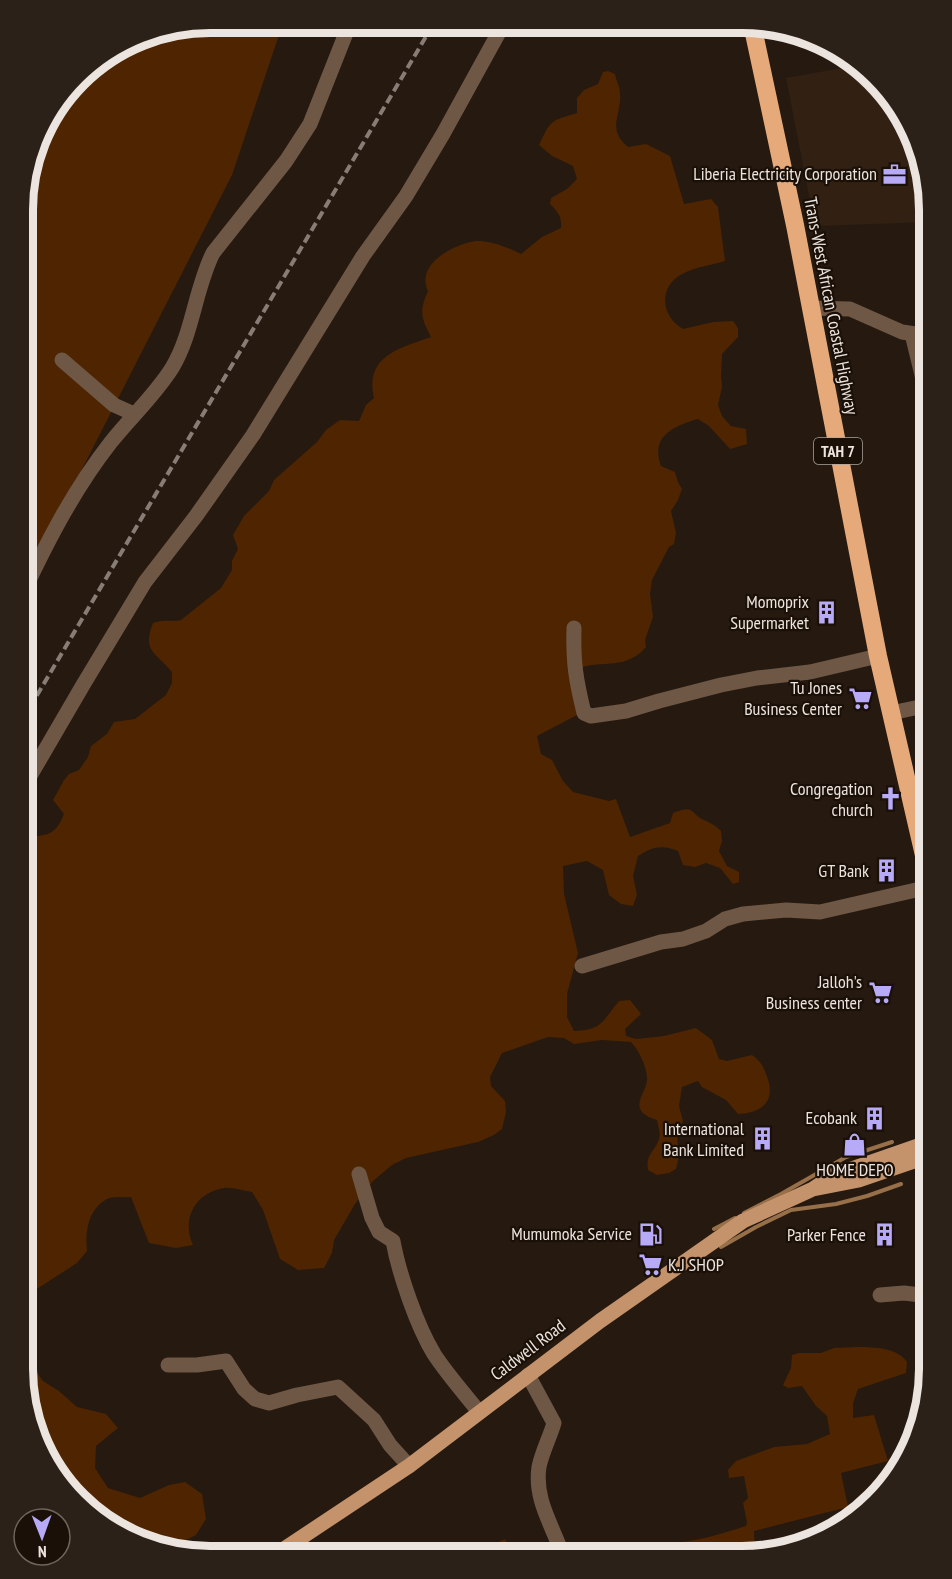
<svg xmlns="http://www.w3.org/2000/svg" width="952" height="1579" font-family="'PT Sans Narrow',sans-serif">
	<rect width="100%" height="100%" fill="#251910"/>
	<path fill="#322113" d="M840,55L856,62L915,139L929,210V222L815,226L786,78L842,68Z"/>
	<path fill="#4e2500" d="M210,23H283L232,175L24,583V186L42,127L86,69L139,37Z
		M608,71L615,74C616,80 620,87 620,93C622,115 606,129 628,147L646,144L670,156L684,204L711,199L718,207L725,261C712,265 696,267 684,273C658,285 660,316 683,329L713,322L733,321L738,328V337L722,354L721,376L722,387L718,405L722,416L731,426L746,429L747,444L730,449L709,426L698,419C674,426 650,436 661,466L675,472L678,482L682,489L678,500L671,511L676,533L674,544L669,547L652,580L650,594L653,617L645,640L646,647C627,670 603,660 579,668V714L537,736L541,754L552,760L563,781L573,792L609,801L616,799L630,837L670,823L673,813C696,804 689,813 704,820C711,823 715,825 721,831L722,841L719,851L727,866L739,872V882L733,884L720,868L706,863L695,867L683,865L678,851C663,844 651,847 638,856L633,876L637,895L633,906L621,904L609,895L603,870L587,861L563,866L564,894L578,953L567,994V1017L574,1031C603,1030 602,1021 619,1001L630,1000L641,1014L625,1029L626,1036L636,1039L664,1036L696,1028L712,1040L719,1059L727,1061L752,1055C760,1061 763,1065 766,1074C777,1099 764,1113 738,1114L726,1100L702,1087L698,1081L682,1087L679,1106L683,1121L677,1134L679,1157L676,1169L669,1173L657,1175L648,1170C645,1154 655,1152 659,1139C661,1133 658,1126 657,1120C623,1109 649,1093 647,1077C646,1065 639,1051 631,1042L602,1040L574,1044L564,1038L548,1037L502,1053L490,1077L491,1086L505,1101L506,1112L502,1129L494,1135L478,1142L406,1158L392,1165L373,1181L355,1204L334,1240L332,1253L324,1268L298,1270L280,1259L263,1210L252,1192C244,1191 232,1187 224,1188C195,1193 181,1219 193,1245L176,1248L149,1243L131,1197C124,1198 113,1196 107,1199C88,1209 85,1232 87,1251L77,1263L29,1294L25,1315L23,1354L43,1381L59,1391L77,1407L106,1414L118,1428L96,1446L95,1468L108,1488L140,1498L169,1485L185,1482L202,1494L206,1519L196,1535L170,1548L96,1517L37,1440L23,1369V882L30,872L23,859V839C46,833 54,839 64,814L53,800L64,780L69,774L79,770L88,757L91,746L107,734L114,722L135,719L166,695L172,683V672C155,652 142,651 153,623C163,619 171,622 181,620L221,588L232,570V561L238,549L233,535L244,516L269,491L274,480L317,442L326,430L340,420L359,421L366,405L374,398C364,356 400,348 431,337C421,318 419,311 428,291C415,264 454,244 476,241C491,240 509,248 521,254L542,237L561,228C562,217 558,212 550,204L551,198L567,189L577,179L573,166L552,156L539,145C551,120 550,121 577,113V98L584,90L598,84L603,72Z
		M859,1347C874,1347 898,1348 907,1362L906,1373L858,1389L853,1403V1418L874,1415L888,1461L841,1473L848,1507L754,1531L755,1554L742,1556H636C655,1546 675,1543 695,1540C712,1537 729,1531 746,1526L747,1522L743,1503L748,1498L744,1476L729,1478L728,1470L736,1461L774,1447L807,1444L830,1434L827,1416L816,1406L802,1386L788,1388L783,1385L791,1368L792,1355L799,1353H821L834,1348Z
		M505,1539L514,1556H470Z
		M625,1546L631,1556L603,1555Z"/>
	<g fill="none" stroke-linecap="round" stroke-linejoin="round">
		<path stroke="#976f49" stroke-width="4" d="M744,1213L781,1194L846,1157L892,1142
			M714,1229L735,1218
			M721,1247L756,1227L791,1210L836,1204L867,1196L901,1184"/>
		<path stroke="#6f5745" stroke-width="15" d="M810,308L850,309L902,332L929,336
			M912,334L929,404
			M62,360L114,405L134,414
			M24,591C49,538 75,488 111,442C131,417 155,395 172,368C193,333 195,289 213,253L286,161L310,124L350,23
			M574,628C573,663 576,680 584,713L591,716L626,711L659,701L721,685L757,678L810,672L878,656
			M891,713L929,705
			M23,788L83,685L145,582L196,516L253,435L363,256L406,196L443,134L504,23
			M582,966L661,942L683,939L706,931L725,919L743,914L786,910L820,912L929,887
			M359,1174L372,1218L379,1232L393,1241C399,1274 417,1326 434,1354C447,1374 464,1393 479,1412
			M880,1295L904,1293L929,1296
			M168,1365H197L226,1361L244,1389L255,1399L269,1403L297,1395L338,1387L374,1420L390,1445L409,1466
			M528,1375L554,1423C550,1437 542,1452 539,1467C534,1500 553,1526 563,1556"/>
		<path stroke="#c4926b" stroke-width="15" d="M813,1189L834,1175L929,1142
			M275,1555L409,1466L600,1321L743,1221L813,1189L859,1180L929,1156"/>
		<path stroke="#e6a97a" stroke-width="18" d="M752,24L795,225L878,656L929,877"/>
		<path stroke="#877d76" stroke-width="4" stroke-dasharray="9 4.5" stroke-linecap="butt" d="M23,719L434,23"/>
	</g>
	<defs>
		<symbol id="office-bare" viewBox="-9 -9 18 18"><path d="M-6-3h4V-5.5h4V-3h4V5H-6ZM-1-4.5V-3h2v-1.5ZM-6 0V1H6V0Z" fill="#b7abf8" stroke="#1b1007" stroke-width="2.5" paint-order="stroke"/></symbol>
		<symbol id="building-bare" viewBox="-9 -9 18 18"><path d="M-4-6H4V6H1V3H-1V6H-4ZM-2.5-4.3h1.7v1.8h-1.7ZM.8-4.3h1.7v1.8H.8ZM-2.5-1h1.7V.8h-1.7ZM.8-1h1.7V.8H.8Z" fill="#b7abf8" stroke="#1b1007" stroke-width="2.5" paint-order="stroke"/></symbol>
		<symbol id="supermarket-bare" viewBox="-9 -9 18 18"><path d="M-6-5.5h2.5l.6 2H6L4.5 2H-2.5L-4.4-4H-6ZM-1.5 3.2a1.3 1.3 0 1 0 .1 0ZM3 3.2a1.3 1.3 0 1 0 .1 0Z" fill="#b7abf8" stroke="#1b1007" stroke-width="2.5" paint-order="stroke"/></symbol>
		<symbol id="church-bare" viewBox="-9 -9 18 18"><path d="M-1.2-6h2.4v3.5h3.3v2.4h-3.3V6h-2.4V-.1h-3.3v-2.4h3.3Z" fill="#b7abf8" stroke="#1b1007" stroke-width="2.5" paint-order="stroke"/></symbol>
		<symbol id="shop-bare" viewBox="-9 -9 18 18"><path d="M-5-2.5h2.3a2.7 3.5 0 0 1 5.4 0H5L5.5 6h-11ZM-1.5-2.5h3a1.5 2.3 0 0 0-3 0Z" fill="#b7abf8" stroke="#1b1007" stroke-width="2.5" paint-order="stroke"/></symbol>
		<symbol id="fuel-bare" viewBox="-9 -9 18 18"><path d="M-5.5-6h7V0h2V4h1.3V-2.5L3-4.5l.8-.8L6-3V5H2.5V1h-1V6h-7ZM-4.2-4.7v3.2H.2V-4.7Z" fill="#b7abf8" stroke="#1b1007" stroke-width="2.5" paint-order="stroke"/></symbol>
	</defs>
	<g fill-rule="evenodd">
		<use href="#office-bare" x="878" y="158" width="33" height="33"/>
		<use href="#building-bare" x="810" y="596" width="33" height="33"/>
		<use href="#supermarket-bare" x="844" y="682" width="33" height="33"/>
		<use href="#church-bare" x="874" y="782" width="33" height="33"/>
		<use href="#building-bare" x="870" y="854" width="33" height="33"/>
		<use href="#supermarket-bare" x="864" y="976" width="33" height="33"/>
		<use href="#building-bare" x="858" y="1102" width="33" height="33"/>
		<use href="#building-bare" x="746" y="1122" width="33" height="33"/>
		<use href="#shop-bare" x="838" y="1128" width="33" height="33"/>
		<use href="#fuel-bare" x="634" y="1218" width="33" height="33"/>
		<use href="#building-bare" x="868" y="1218" width="33" height="33"/>
		<use href="#supermarket-bare" x="634" y="1248" width="33" height="33"/>
	</g>
	<g text-anchor="middle" stroke-width="4.5" stroke-linejoin="round" paint-order="stroke">
		<rect fill="#1b1007" stroke="#ada49e" stroke-width="1.5" x="814" y="438" width="48" height="26" rx="4.5"/>
		<g font-size="16" font-weight="bold" fill="#ece4de">
			<text x="838" y="457">TAH 7</text>
		</g>
		<g font-size="18" fill="#ece4de" stroke="#1b1007" text-anchor="end">
			<text x="877" y="180">Liberia Electricity Corporation</text>
			<text x="809" y="608">Momoprix<tspan x="809" dy="21">Supermarket</tspan></text>
			<text x="842" y="694">Tu Jones<tspan x="842" dy="21">Business Center</tspan></text>
			<text x="873" y="795">Congregation<tspan x="873" dy="21">church</tspan></text>
			<text x="869" y="877">GT Bank</text>
			<text x="862" y="988">Jalloh's<tspan x="862" dy="21">Business center</tspan></text>
			<text x="857" y="1124">Ecobank</text>
			<text x="744" y="1135">International<tspan x="744" dy="21">Bank Limited</tspan></text>
			<text x="855" y="1176" text-anchor="middle">HOME DEPO</text>
			<text x="632" y="1240">Mumumoka Service</text>
			<text x="866" y="1241">Parker Fence</text>
			<text x="668" y="1271" text-anchor="start">K.J SHOP</text>
		</g>
		<g font-size="18" fill="#ece4de" stroke="#1b1007">
			<text transform="translate(831 306) rotate(79)" y="6">Trans-West African Coastal Highway</text>
			<text transform="translate(528 1350) rotate(-37)" y="6">Caldwell Road</text>
		</g>
	</g>
	<path d="M0 0H952V1579H0ZM210 33H742A177 177 0 0 1 919 210V1369A177 177 0 0 1 742 1546H210A177 177 0 0 1 33 1369V210A177 177 0 0 1 210 33Z" fill="#2c2118" fill-rule="evenodd"/>
	<path fill="none" stroke="#ece4de" stroke-width="8" d="M210 33H742A177 177 0 0 1 919 210V1369A177 177 0 0 1 742 1546H210A177 177 0 0 1 33 1369V210A177 177 0 0 1 210 33Z"/>
	<g transform="translate(42 1537) rotate(179)"><circle r="28" fill="#1b1007" stroke="#6f655d" stroke-width="1.5"/>
	<path d="M0-4.5L10 22L0 15L-10 22Z" fill="#b7abf8"/>
	<text y="-9" font-size="16" font-weight="bold" text-anchor="middle" fill="#ece4de">N</text>
	</g>
</svg>
